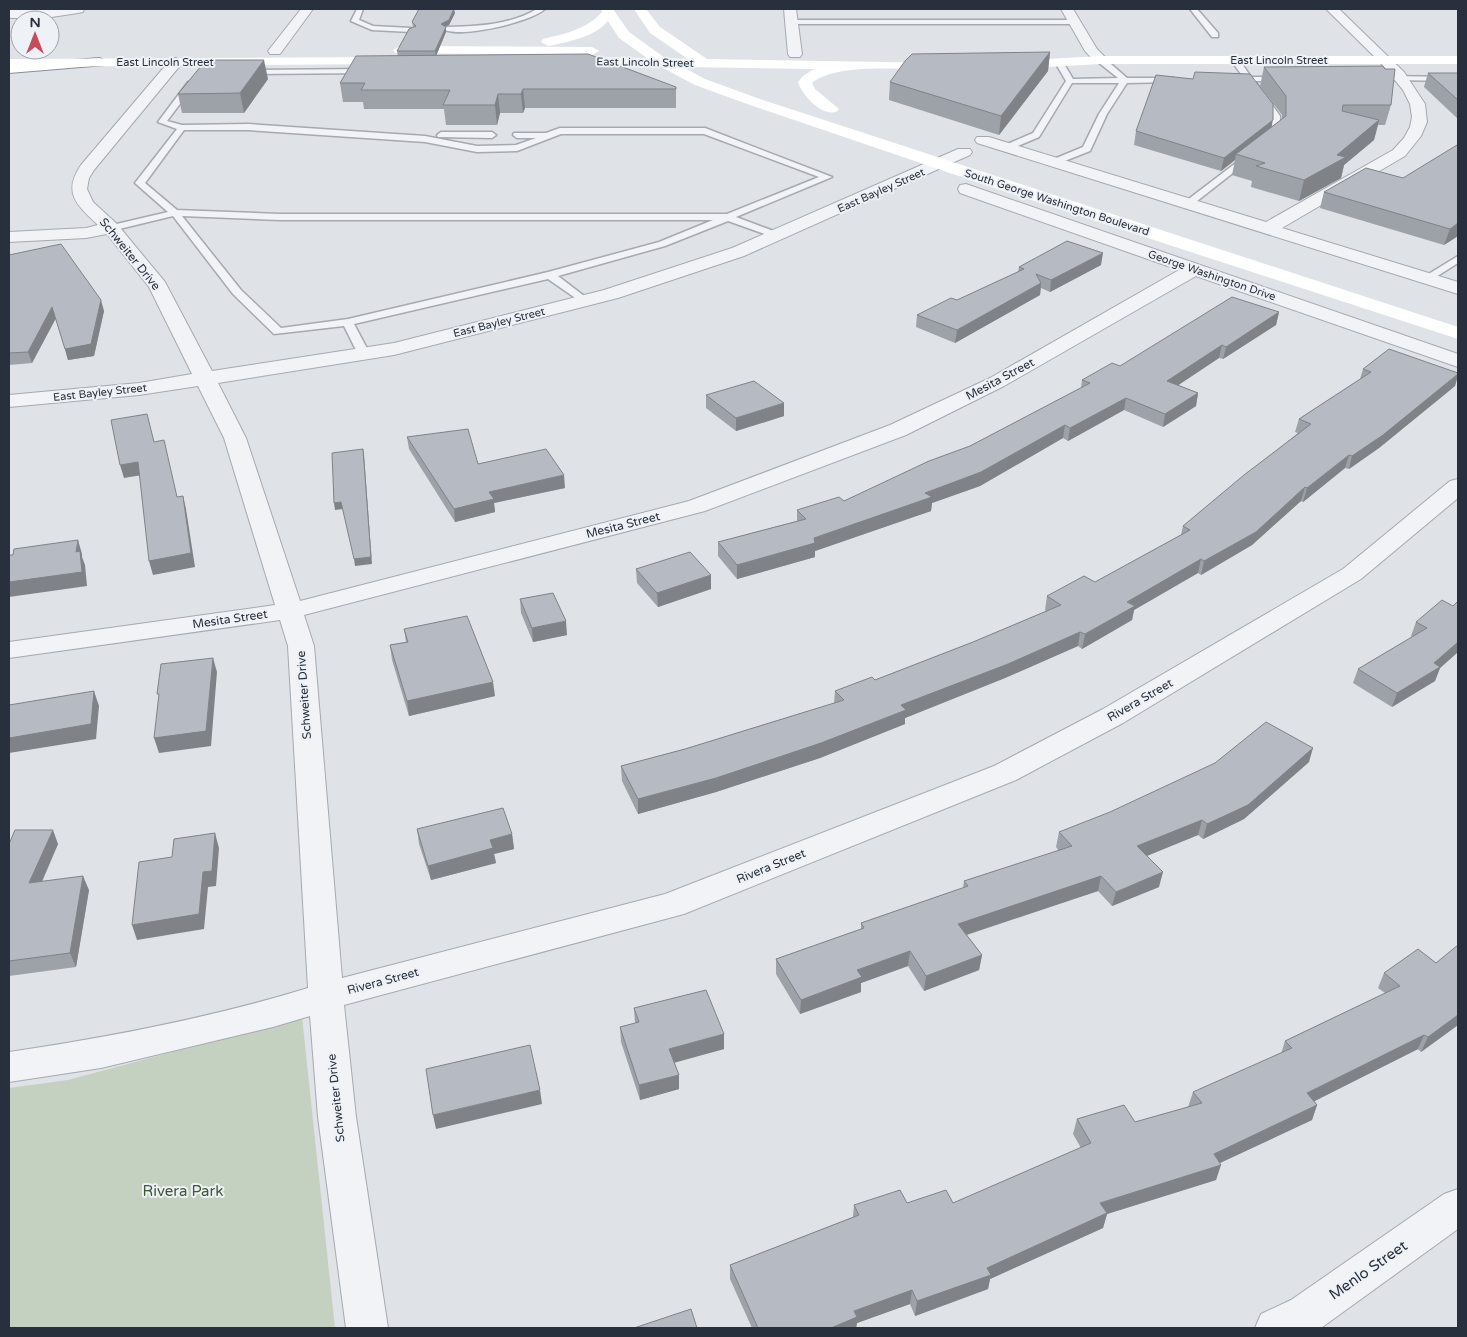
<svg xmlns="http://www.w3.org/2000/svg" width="1467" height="1337" font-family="'Varela Round',sans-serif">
	<rect width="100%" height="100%" fill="#dfe2e7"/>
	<path fill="#c4d0c0" d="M302,1017L335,1328H9V1088L68,1080Z"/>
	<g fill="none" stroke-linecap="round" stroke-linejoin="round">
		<defs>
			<path id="lane" d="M357,9H363L359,20L373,26L411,28L415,30L411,32L372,30L351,21Z
				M537,9H545C531,22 459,39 443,29L447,27C478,26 510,25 537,9Z
				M1190,9H1197L1218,33V37H1212Z
				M789,20H1075L1079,22L1075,24H792L788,22Z
				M1098,58H1104L1127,78H1174L1178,80L1174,82L1127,83L1107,114L1090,151L1057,164L1054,163V159L1083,147L1099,114L1119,83H1072L1039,137L1011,149H1005V145L1033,133L1066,81L1056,64L1057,62H1063L1073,79L1118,78L1098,62Z
				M1232,58H1238L1251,77H1281L1285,79L1281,81H1255L1280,116V135L1272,142L1265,140L1272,134V116L1247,81H1234L1230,79L1234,77H1243L1231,60Z
				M368,69L372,71L371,73L246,74L242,72L246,70Z
				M1386,76L1458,77V81L1389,80L1385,78Z
				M188,82L195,84L167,121L182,125L248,124L425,136L477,146L516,145L536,138H517L513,135L514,133H546L560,128H705L832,177L736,217L779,233V237H773L728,221L665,246L558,276L588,299L589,301L588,303L584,304L548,279L354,324L370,354L364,357L358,354L344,326L274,334L233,294L173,216L111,231L106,228L108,226L168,212L135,183L177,129L158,122ZM184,130H248L425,142L477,152L517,151L561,134H704L819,177L727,214H280L177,210L145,183ZM182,216L280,220H713L659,242L548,272L348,319L281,328L241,290Z
				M441,132H492L496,135L492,138L438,137L437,135Z
				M1249,153L1253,156L1252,158L1192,205H1186V201Z
				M1458,256V263L1431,280H1423L1422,278Z"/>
			<path id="street" d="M84,9L83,12L78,13L45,18H9V10Z
				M301,9H313L280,54H270L268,51Z
				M784,9H796L802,54L800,57H790L788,54Z
				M1061,9H1073L1097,49L1108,60L1106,63H1096L1085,51Z
				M1326,9H1339L1404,72L1425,104L1427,122L1421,136L1405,156L1282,228L1458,282V294L977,143L975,140L977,137H989L1266,222L1393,150L1404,138L1410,127L1412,117L1410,104L1403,90L1380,62Z
				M176,58L183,62L94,170L89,178L87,189L93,202L117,224L165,282L212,371L394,343L604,290L732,248L958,149H970L972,152L970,155L744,256L618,298L394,355L218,383L246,438L300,601L689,501L890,425L990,378L1179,270L960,193L958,189L960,185L966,184L1458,354V367L1196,276L1004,386L906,435L705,511L304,615L314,646L342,978L665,894L994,766L1103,709L1343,569L1450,481L1458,479V498L1361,579L1123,723L1016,780L684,914L344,1005L356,1117L388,1328H346L318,1117L310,1016L273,1027L101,1068L9,1082V1052C110,1037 210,1018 308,988L288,646L280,620L9,658V642L275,605L224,438L198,386L139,395L9,407V395L139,383L192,374L149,287L107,234L86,238L9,242V232L86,228L98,225C77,205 62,193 81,165L171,59Z
				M1458,1189V1229L1321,1328H1255L1261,1314L1291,1300L1444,1194Z"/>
			<path id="highway" d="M100,58L107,62L105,65L9,73V65Z"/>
		</defs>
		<use href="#lane" stroke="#a5a9b1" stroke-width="3"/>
		<use href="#street" stroke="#a5a9b1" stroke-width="2"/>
		<use href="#highway" stroke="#878f9c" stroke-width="2"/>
		<use href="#lane" fill="#f1f3f6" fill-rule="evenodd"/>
		<use href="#street" fill="#f1f3f6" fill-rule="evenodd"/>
		<path fill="#fff" fill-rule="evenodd" d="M601,9H613L629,32L665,58L688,59L650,33L634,9H646L660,27L707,59L944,63L946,66L944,69L939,70C906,70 837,62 812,83L815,89L839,109L836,112C821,116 802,95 798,82L803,76L814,69L683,67L705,79L760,99L1458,327V339L985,185L750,105L695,85L661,67L565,64L563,61L565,58L570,57L647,58L619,38L608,21C595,37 568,42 548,46L541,42L543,39C565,34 587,29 602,12Z
			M400,46L592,47L599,51L592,55L395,53L393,50Z
			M1101,56H1458V64H1101L1012,69L1005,65L1012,61Z
			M389,57L394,58L396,61L394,64L9,67V59Z"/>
		<use href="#highway" fill="#fff" fill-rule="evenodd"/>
	</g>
	<path fill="#9da1a8" d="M455,13L449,25L445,27L446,32L436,56L676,87V108H525L523,113H500L497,125H446L444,109H364L363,102H343L340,83L398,56L397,51L413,27L412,22Z
		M1050,52L1048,71L999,135L889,100L890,82Z
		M1264,67L1391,105L1385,125H1378L1374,140L1344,165L1341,178L1299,201L1251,187L1252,181L1232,175L1235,160L1221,171L1134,145L1136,131L1271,127L1282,119V115L1260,86Z
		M1428,73H1458V119L1424,87Z
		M268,79L244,113H182L178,94Z
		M1403,178L1458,236L1444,245L1320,208L1324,192Z
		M9,255L104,311L94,356L68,360L56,318L32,363L9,365Z
		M1101,265L1050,292L1041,288L1040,295L955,343L916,327L917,315L957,300L1018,272L1019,267Z
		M1279,312L1276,325L1223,359L1219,358L1178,385L1198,393L1196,406L1163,427L1124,410L1068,441L1063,438L980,486L932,503L931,511L815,551V557L737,579L718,556V542L797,521V510L844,501L970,446L1081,388L1082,380Z
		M1363,369L1458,373V376L1455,386L1379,448L1349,469L1345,468L1303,502L1301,501L1252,545L1201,575L1198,573L1134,610L1132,620L1082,649L1078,646L1005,678L905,718V724L820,758L716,792L638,814L622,781L621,766L685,749L834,703L835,691L875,680L973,642L1046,611L1045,610L1047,596L1095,582L1181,535L1183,526L1298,433L1295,432L1299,419L1360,379Z
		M706,395L784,403V416L736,431L706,408Z
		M407,437L478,464L565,488L494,503L495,512L455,522L409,449Z
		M636,569L711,589L658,607L637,583Z
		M520,599L567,635L533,642L521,613Z
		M1458,601V652L1440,668L1435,681L1392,707L1353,683L1358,669L1412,637L1411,636L1416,622L1453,606Z
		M404,629L495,696L409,716L392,660L390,645L406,642Z
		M1309,762L1244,819L1203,839L1198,835L1147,856L1159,887L1112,906L1098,891L967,935L982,955L979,970L924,991L908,966L861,983V992L800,1014L776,974V959L861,929V923L963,888L964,881L1059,851L1056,847L1059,832Z
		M417,829L512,834L514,849L494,854L496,863L431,880L419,844Z
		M9,844H58L42,882L89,890L76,967L9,976Z
		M1458,945V1025L1421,1052L1418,1049L1314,1101L1317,1105L1312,1120L1220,1163L1216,1180L1107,1214L1103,1228L990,1279L988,1289L915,1316L910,1304L857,1323L856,1328H752L730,1279V1265L853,1217L854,1205L907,1203H953L1081,1148L1073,1134L1077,1119L1135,1122L1188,1107L1193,1092L1281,1054L1285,1041L1385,993L1378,988L1384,973L1436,963Z
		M634,1008L724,1034V1049L674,1062L679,1075V1089L640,1100L621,1042L620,1027L635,1023Z"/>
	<path fill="#7f8388" d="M454,9L455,13L449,25L441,28V24Z
		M446,27V32L436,56L435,51Z
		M1050,52L1048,71L999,135L1001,116Z
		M264,60L268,79L244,113L240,93Z
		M523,89L525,108L523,113L521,94Z
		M498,94L500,113L497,125L495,105Z
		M1273,120L1270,133L1236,154L1235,160L1221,171L1224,158Z
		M1379,120L1374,140L1344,165L1341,178L1299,201L1304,180L1337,155Z
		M1458,223V236L1444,245L1450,229Z
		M1103,253L1101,265L1050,292L1051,280Z
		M1041,283L1040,295L955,343L957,330Z
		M101,300L104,311L94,356L68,360L65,349Z
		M52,307L56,318L32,363L28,352Z
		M1279,312L1276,325L1223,359L1226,347Z
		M1222,345L1219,358L1165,394L1167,381Z
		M1458,374L1455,386L1379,448L1349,469L1352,456Z
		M1198,393L1196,406L1163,427L1165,414Z
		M1126,398L1124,410L1068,441L1070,428Z
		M784,403V416L736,431V418Z
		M1065,425L1063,438L980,486L932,503L931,511L815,551V557L737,579V565L814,538L925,493Z
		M363,449L364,455L372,564L355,566L354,559Z
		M1349,455L1345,468L1303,502L1307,488Z
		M138,462L142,475L124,478L120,465Z
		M564,475L565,488L494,503L495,512L455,522L454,509L489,492Z
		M1305,487L1301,501L1252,545L1201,575L1204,561Z
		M183,496L186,509L195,567L153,575L149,561Z
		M341,502L343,509L335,510L334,503Z
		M78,540L82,554V557L85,565L87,586L9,597V582L76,552Z
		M1201,559L1198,573L1134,610L1132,620L1082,649L1085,634L1127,602Z
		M711,575V589L658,607L657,593Z
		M566,621L567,635L533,642L532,628Z
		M1080,632L1078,646L1005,678L905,718V724L820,758L716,792L638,814V799L901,705Z
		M1458,642V652L1440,668L1435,681L1392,707L1397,693L1434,663Z
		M213,658L217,672L211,746L159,753L154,738Z
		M493,682L495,696L409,716L407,701Z
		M94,691L99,706L96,739L9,753V738Z
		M1313,748L1309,762L1244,819L1203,839L1207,824Z
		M1202,820L1198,835L1134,861L1137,846Z
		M53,830L58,844L35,897L29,883Z
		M215,833L219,848L216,886L208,887L204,929L137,940L132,925L203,872Z
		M512,834L514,849L494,854L496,863L431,880L428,866L490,840Z
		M1163,872L1159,887L1112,906L1116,892Z
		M83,876L89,890L76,967L70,953Z
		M1101,876L1098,891L956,938L958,924Z
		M910,951L908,966L861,983V992L800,1014L801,1000L857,970Z
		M982,955L979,970L924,991L926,976Z
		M1458,1015V1025L1421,1052L1428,1037Z
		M724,1034V1049L670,1064L669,1049Z
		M1424,1035L1418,1049L1301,1108L1307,1093Z
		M679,1075V1089L640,1100L639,1085Z
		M540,1090L542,1104L436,1129L433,1115Z
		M1317,1105L1312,1120L1209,1168L1214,1154Z
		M1221,1165L1216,1180L1107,1214L1103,1228L990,1279L988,1289L915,1316L917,1301L987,1268L1100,1203Z
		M912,1290L910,1304L857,1323L856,1328H831L854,1311Z"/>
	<path fill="#b6bbc3" stroke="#7f8388" d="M419,9H454L449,20L441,24L446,27L435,51H397L409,29L416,26L412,22Z
		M1050,52L1001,116L890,82L905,61L912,54Z
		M588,54L676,87V89H523L521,94H498L495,105H443L450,90H361L365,83H340L356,56Z
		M206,60H264L240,93L178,94Z
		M1383,66L1385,69H1395L1391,105H1343L1342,111L1379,120L1337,155L1346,157L1304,180L1256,166L1265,163L1236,154L1286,116V96L1264,67Z
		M1195,72L1250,74L1273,104V120L1224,158L1136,131L1156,75L1193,79Z
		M1428,73H1458V100Z
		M1457,145H1458V223L1450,229L1324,192L1366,168L1403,178Z
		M1067,241L1103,253L1051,280L1036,274L1041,283L957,330L917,315L951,298L957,300L1024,269L1019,267Z
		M61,244L101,300L91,344L65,349L52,307L28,352L9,353V255Z
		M1232,297L1279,312L1226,347L1222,345L1167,381L1198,393L1165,414L1126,398L1070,428L1065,425L981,472L925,493L932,497L814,538L815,543L737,565L718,542L806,519L797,510L839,497L844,501L929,461L970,446L1090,383L1082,380L1112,363L1120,366Z
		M1389,349L1458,373V374L1383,435L1352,456L1349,455L1307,488L1305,487L1256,532L1204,561L1201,559L1127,602L1135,606L1085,634L1080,632L1008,664L901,705L906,710L821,743L716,778L638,799L621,766L685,749L844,700L835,691L872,677L875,680L973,642L1061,605L1047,596L1084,576L1095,582L1190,530L1183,526L1244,475L1311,424L1299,419L1371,372L1363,369Z
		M754,381L784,403L736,418L706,395Z
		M147,414L154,442L164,440L177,497L183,496L191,553L149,561L138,462L120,465L111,420Z
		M468,429L478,464L546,449L564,475L489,492L494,499L454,509L407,437Z
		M363,449L371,557L354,559L341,502L334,503L332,453Z
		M78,540L76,552L80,551L82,572L9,582V555H13L14,549Z
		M690,552L711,575L657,593L636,569Z
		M553,593L566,621L532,628L520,599Z
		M1442,600L1453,606L1458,601V642L1434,663L1440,667L1397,693L1358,669L1427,628L1416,622Z
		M467,616L493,682L407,701L390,645L408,642L404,629Z
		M213,658L206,731L154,738L159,694H157L161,664Z
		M94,691L91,724L9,738V705Z
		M1266,722L1313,748L1248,805L1207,824L1202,820L1137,846L1163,872L1116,892L1101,876L958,924L982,955L926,976L910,951L857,970L862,977L801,1000L776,959L864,928L861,923L968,886L964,881L1072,846L1059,832L1110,812L1215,763Z
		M503,808L512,834L490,840L493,848L428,866L417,829Z
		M15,830H53L29,883L83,876L70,953L9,961V844Z
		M215,833L212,871L203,872L199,914L132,925L139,862L172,857L174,839Z
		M1458,945V1015L1428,1037L1424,1035L1307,1093L1317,1105L1214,1154L1221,1165L1100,1203L1107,1213L987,1268L991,1275L917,1301L912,1290L854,1311L857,1317L831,1328H758L730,1265L859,1215L854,1205L900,1190L907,1203L946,1190L953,1203L1091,1143L1077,1119L1124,1105L1135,1122L1202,1103L1193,1092L1292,1048L1285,1041L1400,986L1384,973L1418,949L1436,963Z
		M706,990L724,1034L669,1049L679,1075L639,1085L620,1027L639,1022L634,1008Z
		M530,1045L540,1090L433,1115L426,1069Z
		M691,1309L697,1328H634Z"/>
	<g text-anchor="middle" stroke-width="4" stroke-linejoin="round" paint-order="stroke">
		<g font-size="11" fill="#29303d" stroke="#eef1f5">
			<text x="1279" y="64">East Lincoln Street</text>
			<text x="165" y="66">East Lincoln Street</text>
			<text transform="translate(645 62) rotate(1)" y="4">East Lincoln Street</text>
			<text transform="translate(881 190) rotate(-24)" y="4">East Bayley Street</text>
			<text transform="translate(1057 202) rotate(18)" y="4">South George Washington Boulevard</text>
			<text transform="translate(1212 275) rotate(19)" y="4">George Washington Drive</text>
			<text transform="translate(499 322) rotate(-14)" y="4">East Bayley Street</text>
			<text transform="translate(100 392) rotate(-6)" y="4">East Bayley Street</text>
		</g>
		<g font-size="12" fill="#29303d" stroke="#eef1f5">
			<text transform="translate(130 254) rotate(51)" y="4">Schweiter Drive</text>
			<text transform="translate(1000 379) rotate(-28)" y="4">Mesita Street</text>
			<text transform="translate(623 525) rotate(-14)" y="4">Mesita Street</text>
			<text transform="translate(230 619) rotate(-8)" y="4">Mesita Street</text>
			<text transform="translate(304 695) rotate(-94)" y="4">Schweiter Drive</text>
			<text transform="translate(1140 700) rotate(-30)" y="4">Rivera Street</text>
			<text transform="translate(771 866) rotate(-22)" y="4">Rivera Street</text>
			<text transform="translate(383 981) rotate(-15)" y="4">Rivera Street</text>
			<text transform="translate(336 1098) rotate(-96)" y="4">Schweiter Drive</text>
		</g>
		<g font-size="15" fill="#3d5737" stroke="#eef1f5">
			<text x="183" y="1196">Rivera Park</text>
		</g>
		<g font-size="15" fill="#29303d" stroke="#eef1f5">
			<text transform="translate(1368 1270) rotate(-35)" y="5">Menlo Street</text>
		</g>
	</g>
	<rect width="1467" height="1337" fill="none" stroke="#29303d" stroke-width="20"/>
	<g transform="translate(35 35)"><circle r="24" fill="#eef1f5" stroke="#9fa4ab"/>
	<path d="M0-4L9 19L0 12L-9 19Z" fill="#c44c5c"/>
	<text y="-8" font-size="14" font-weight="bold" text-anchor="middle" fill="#29303d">N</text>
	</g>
</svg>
